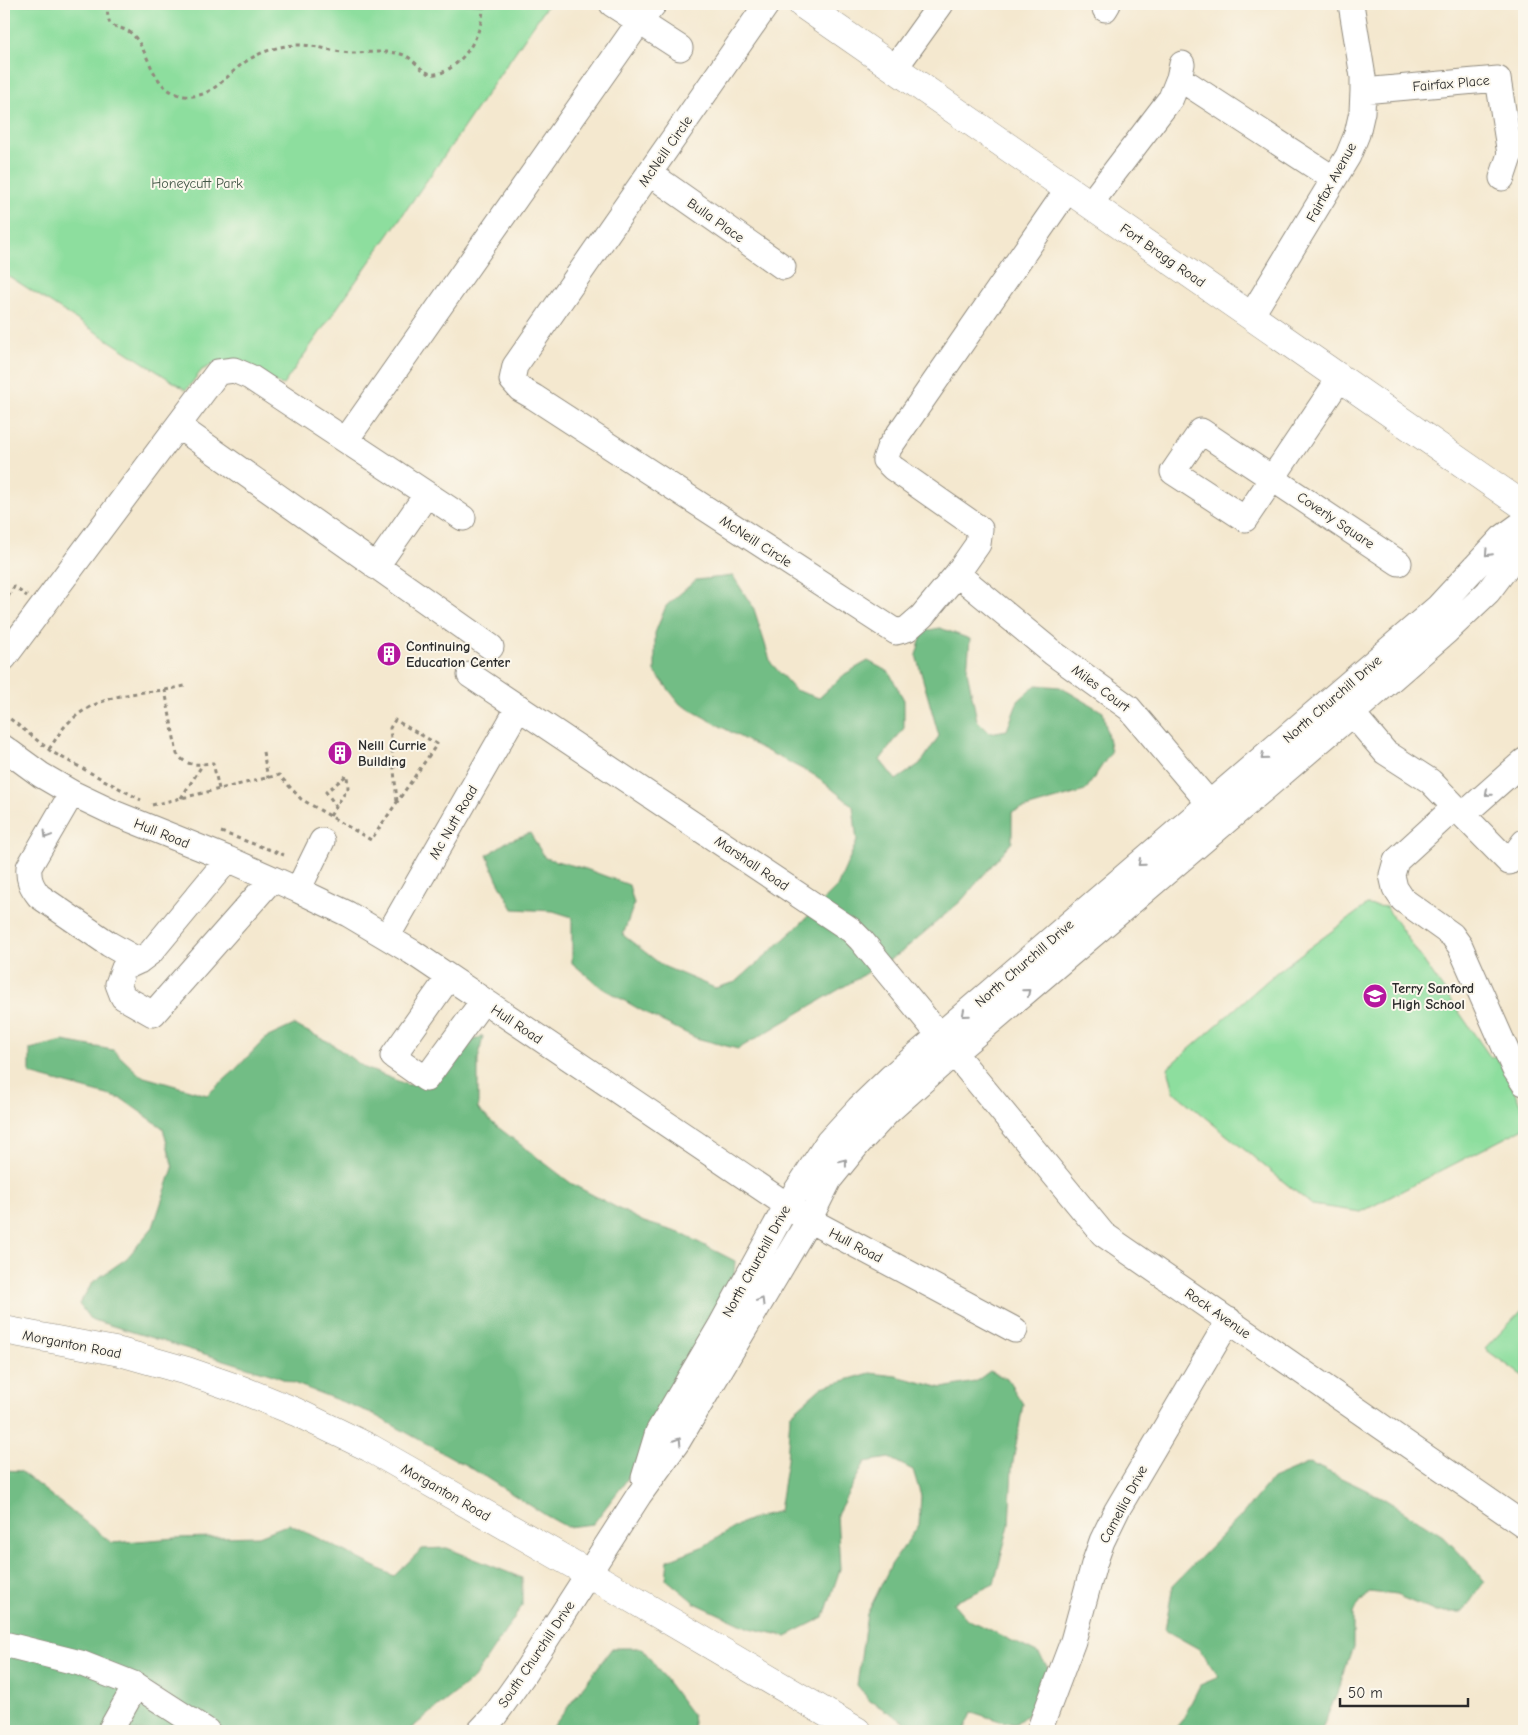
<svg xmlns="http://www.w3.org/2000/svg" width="1528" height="1735" font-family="'Comic Neue',sans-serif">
	<rect width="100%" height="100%" fill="#fbf7ec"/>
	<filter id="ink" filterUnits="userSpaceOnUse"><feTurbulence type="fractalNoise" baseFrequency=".02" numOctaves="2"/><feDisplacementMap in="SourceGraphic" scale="10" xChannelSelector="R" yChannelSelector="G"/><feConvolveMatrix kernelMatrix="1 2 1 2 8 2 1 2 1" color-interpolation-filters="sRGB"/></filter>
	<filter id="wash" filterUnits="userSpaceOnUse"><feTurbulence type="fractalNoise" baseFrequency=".0096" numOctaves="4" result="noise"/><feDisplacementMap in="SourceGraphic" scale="20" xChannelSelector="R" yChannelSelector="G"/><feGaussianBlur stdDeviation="1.12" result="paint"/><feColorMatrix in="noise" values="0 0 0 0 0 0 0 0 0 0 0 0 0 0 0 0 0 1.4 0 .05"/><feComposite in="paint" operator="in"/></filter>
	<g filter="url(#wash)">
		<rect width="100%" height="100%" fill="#f4e8cf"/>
		<path fill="#8dde9e" stroke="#5c8464" d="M4,4H548L451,146L283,385L220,361L202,370L186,390L4,273Z
			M1367,905L1386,907L1491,1058L1496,1055L1524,1111V1128L1361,1212L1312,1205L1174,1092L1168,1068L1278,971Z
			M1524,1308V1377L1485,1349Z"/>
		<path fill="#72bd85" stroke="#4e7458" d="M733,576L754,609L771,663L795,690L819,698L845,674L868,661L889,672L904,700V728L880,760L896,780L921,763L939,736L916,655L923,631L940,628L970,639L967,671L977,720L990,733L1007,730L1018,701L1036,685L1060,687L1103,712L1111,752L1085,791L1012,812V842L961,901L899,954L738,1049L696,1038L653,1017L602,988L572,963V917L553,911L513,909L497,879L487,855L508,841L530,833L545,858L586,869L629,885L634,904L623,935L663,966L715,988L736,982L793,931L837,887L857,841L853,806L816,776L749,742L680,704L655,672V633L666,606L696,580Z
			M294,1025L329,1042L365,1068L408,1085L438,1079L468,1042L483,1036L478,1060V1109L495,1125L572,1184L644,1222L680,1233L735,1261L733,1292L717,1324L626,1481L593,1524L567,1527L547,1516L471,1468L369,1412L270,1374L90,1319L79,1304L93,1282L127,1258L153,1227L173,1168L163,1128L122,1099L30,1074V1049L63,1041L113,1050L141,1076L207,1095L232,1073L266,1038Z
			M990,1371L1007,1379L1023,1404L1012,1468L1009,1525L994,1584L953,1603L967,1619L1039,1654L1049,1669L1028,1714L1015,1724L1000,1721L972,1712L964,1731H919L870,1701L857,1685L867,1614L891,1565L919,1525L921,1496L913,1470L889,1458L865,1462L837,1514L840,1569L824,1617L786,1636L749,1628L695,1603L666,1579L668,1560L704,1546L743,1522L779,1511L787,1460L790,1415L822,1387L870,1373L896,1376L942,1388L975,1382Z
			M1310,1463L1383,1498L1443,1536L1471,1565L1484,1582L1463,1612H1436L1396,1595L1369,1592L1353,1612V1647L1337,1693L1321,1731H1173L1183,1719L1200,1685L1219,1677L1199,1649L1165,1630L1173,1585L1240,1517L1272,1479Z
			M4,1470L20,1471L112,1543L175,1538L259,1536L289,1524L394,1576L422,1549L447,1548L522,1578V1606L474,1678L408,1731H4Z
			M612,1648H642L692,1715L694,1731H550Z"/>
	</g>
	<g filter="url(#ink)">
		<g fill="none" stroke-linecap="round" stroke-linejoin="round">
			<defs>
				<path id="minor" d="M612,4L680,48
					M767,4L515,366L512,380L520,389L534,397L896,632L907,629L922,616L957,574L978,544L980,529L893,468L885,460L889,448L1068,189
					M1105,9L1108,4
					M895,68L941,4
					M1179,78L1334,179
					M1363,91L1498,79L1510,154L1502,178
					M649,173L783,267
					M1090,204L1171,98L1179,78L1182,64
					M1251,316L1348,156L1357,134L1362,112L1363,91V77L1351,4
					M1340,378L1245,519L1173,472L1201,431L1399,563
					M178,426L491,647
					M346,440L640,21L654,4
					M376,567L427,494
					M957,574L1053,653L1129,708L1220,816
					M4,658L218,372L234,370L250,377L463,518
					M470,675L851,930L861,940L1103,1234L1524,1525
					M1352,713L1385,752L1430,781L1463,815
					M4,748L41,775L72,793L114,813L228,859L298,890L348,914L412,952L809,1220L1015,1330
					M1524,761L1463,815L1509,862L1524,842
					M72,793L29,867C28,879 31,886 39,896L109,944L139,961
					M1455,807L1396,861L1392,875L1395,888L1403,900L1452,935L1460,946L1514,1068L1524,1083
					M228,859L151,952L139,961L124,968L118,984L123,997L153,1014L272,879
					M298,890L322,841
					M387,937L519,707
					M449,977L393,1056L426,1079L483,1001
					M644,1478L658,1432L721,1325L787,1205L828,1142L859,1108L891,1077L1438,607L1502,538L1524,522
					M4,1644L80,1663L136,1685L207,1731
					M110,1731L136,1685
					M480,1731L495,1715L522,1677L639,1495L678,1441L809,1220L829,1180L859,1143L888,1112L953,1054L1332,731L1447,631L1488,592L1521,548L1524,540
					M1039,1731L1073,1641L1094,1564L1102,1541L1117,1510L1229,1320"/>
				<path id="major" d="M802,4L1524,506
					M4,1330L120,1352L187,1371L242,1390L296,1412L370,1448L590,1574L857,1731"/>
			</defs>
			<use href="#minor" stroke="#908a7d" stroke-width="27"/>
			<use href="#major" stroke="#908a7d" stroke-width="29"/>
			<path stroke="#908a7d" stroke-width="3" stroke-dasharray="4 4" stroke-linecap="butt" d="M109,4C106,11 108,17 110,24C118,29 127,28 133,35C152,55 151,91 185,96C212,99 226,75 245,62C260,52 278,46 295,45C315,44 332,52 351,53C367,53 385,50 401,54C419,59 422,81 443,72C467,61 484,30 483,4
				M4,603L14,587L27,596
				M165,690L185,686
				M4,714L52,752L141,800
				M49,749C55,741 60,731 67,724C94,697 130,693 165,690L177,754C188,768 197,764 213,763L219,789
				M263,752L268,778
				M181,798L203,764
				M152,805L279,775L301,799L371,840L437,744L395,720L390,728L397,802
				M330,816L348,788L347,775L326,792L336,806
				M221,832L284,855"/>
			<use href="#minor" stroke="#fff" stroke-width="25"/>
			<use href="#major" stroke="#fff" stroke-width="28"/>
		</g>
		<defs><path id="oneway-chevron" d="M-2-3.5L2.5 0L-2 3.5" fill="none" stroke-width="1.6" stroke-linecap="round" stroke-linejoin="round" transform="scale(1.25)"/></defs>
		<g stroke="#a0a0a0">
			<use href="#oneway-chevron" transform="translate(1488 553) rotate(133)"/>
			<use href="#oneway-chevron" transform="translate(1264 757) rotate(139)"/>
			<use href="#oneway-chevron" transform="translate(1488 793) rotate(139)"/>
			<use href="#oneway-chevron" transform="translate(47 835) rotate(121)"/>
			<use href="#oneway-chevron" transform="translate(1141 863) rotate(139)"/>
			<use href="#oneway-chevron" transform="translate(1027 992) rotate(-40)"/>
			<use href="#oneway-chevron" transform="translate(965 1014) rotate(139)"/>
			<use href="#oneway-chevron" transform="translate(844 1162) rotate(-52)"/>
			<use href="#oneway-chevron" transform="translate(761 1301) rotate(-59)"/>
			<use href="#oneway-chevron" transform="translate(678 1441) rotate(-57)"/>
		</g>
	</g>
	<defs>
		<symbol id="building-disc" viewBox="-11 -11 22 22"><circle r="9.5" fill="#b5179e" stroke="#fbf7ec"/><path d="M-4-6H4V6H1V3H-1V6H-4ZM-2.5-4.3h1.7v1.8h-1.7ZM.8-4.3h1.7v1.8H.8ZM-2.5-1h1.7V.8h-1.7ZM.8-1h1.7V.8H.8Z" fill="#fff"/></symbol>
		<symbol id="school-disc" viewBox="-11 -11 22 22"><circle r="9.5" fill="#b5179e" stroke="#fbf7ec"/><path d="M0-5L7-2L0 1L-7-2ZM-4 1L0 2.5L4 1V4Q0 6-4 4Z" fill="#fff"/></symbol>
	</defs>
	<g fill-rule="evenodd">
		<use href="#building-disc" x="375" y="640" width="28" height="28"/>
		<use href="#building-disc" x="326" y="739" width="28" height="28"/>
		<use href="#school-disc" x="1361" y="982" width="28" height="28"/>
	</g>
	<g text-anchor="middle" stroke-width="4" stroke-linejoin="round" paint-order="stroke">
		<g font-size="14" fill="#2b2b2b" stroke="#fbf7ec">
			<text transform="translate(1451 83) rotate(-5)" y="5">Fairfax Place</text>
			<text transform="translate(665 151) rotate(-55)" y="5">McNeill Circle</text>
			<text transform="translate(1331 182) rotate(-61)" y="5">Fairfax Avenue</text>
			<text transform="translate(716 220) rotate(35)" y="5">Bulla Place</text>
			<text transform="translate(1163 255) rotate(35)" y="5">Fort Bragg Road</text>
			<text transform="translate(1336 520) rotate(34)" y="5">Coverly Square</text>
			<text transform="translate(756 541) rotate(33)" y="5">McNeill Circle</text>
			<text transform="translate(1101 688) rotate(37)" y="5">Miles Court</text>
			<text transform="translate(1332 699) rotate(-41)" y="5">North Churchill Drive</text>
			<text transform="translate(453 822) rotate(-60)" y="5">Mc Nutt Road</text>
			<text transform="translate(162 833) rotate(22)" y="5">Hull Road</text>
			<text transform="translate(752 863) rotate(34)" y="5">Marshall Road</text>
			<text transform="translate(1024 963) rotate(-41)" y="5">North Churchill Drive</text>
			<text transform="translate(517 1024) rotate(34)" y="5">Hull Road</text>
			<text transform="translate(856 1245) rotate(28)" y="5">Hull Road</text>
			<text transform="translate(756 1261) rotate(-61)" y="5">North Churchill Drive</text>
			<text transform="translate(1218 1313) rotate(35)" y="5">Rock Avenue</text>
			<text transform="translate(72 1344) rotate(11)" y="5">Morganton Road</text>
			<text transform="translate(446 1492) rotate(30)" y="5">Morganton Road</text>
			<text transform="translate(1123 1504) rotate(-62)" y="5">Camellia Drive</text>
			<text transform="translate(536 1654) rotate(-56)" y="5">South Churchill Drive</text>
		</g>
		<g font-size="14" fill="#445848" stroke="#fbf7ec">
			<text x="197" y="188">Honeycutt Park</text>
		</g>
		<g font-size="14" font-weight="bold" fill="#2b2b2b" stroke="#fbf7ec" text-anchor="start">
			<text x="406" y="651">Continuing<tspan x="406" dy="16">Education Center</tspan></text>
			<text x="358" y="750">Neill Currie<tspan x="358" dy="16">Building</tspan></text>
			<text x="1392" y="993">Terry Sanford<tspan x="1392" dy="16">High School</tspan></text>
		</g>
	</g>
	<rect width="1528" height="1735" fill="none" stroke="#fbf7ec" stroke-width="20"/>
	<path d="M1340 1698v8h128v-8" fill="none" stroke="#2b2b2b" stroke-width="2.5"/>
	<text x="1348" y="1698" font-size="15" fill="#2b2b2b" stroke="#fbf7ec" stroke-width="4" paint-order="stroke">50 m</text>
</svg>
